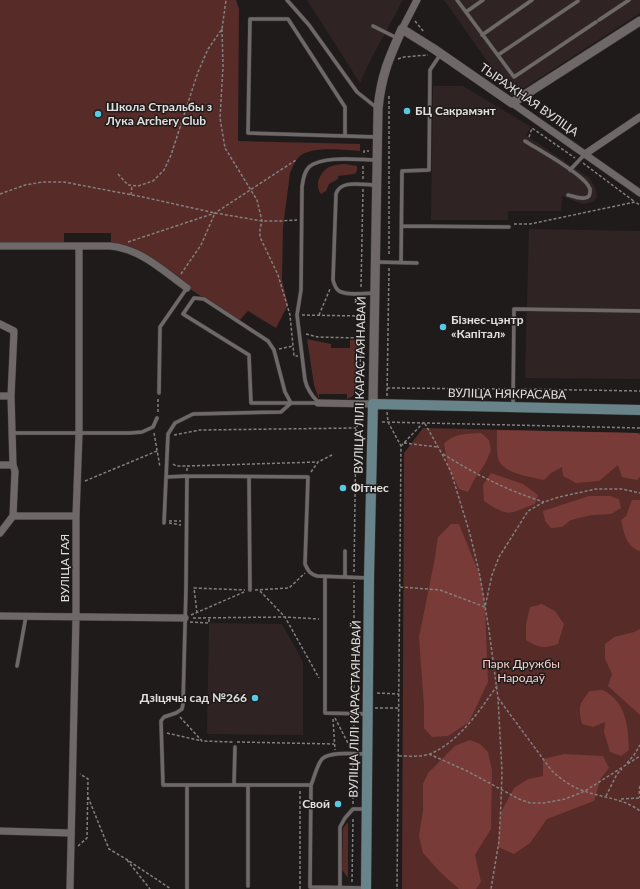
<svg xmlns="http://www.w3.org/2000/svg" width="640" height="889" font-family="Lato,sans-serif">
	<rect width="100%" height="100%" fill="#1f1b1b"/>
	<path fill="#2f2423" d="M307,0H403L370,61L360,83Z
		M444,0H640V13L512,96Z
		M433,86H463L531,127L526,135L589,178L595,187L597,197L594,201L589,203L582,204L562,196L561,211H508V220H431Z
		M529,229L640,231V379L525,378Z
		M209,623L282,624L303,662V735L207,734Z"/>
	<path fill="#572b28" d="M0,0H236L239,9L238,141L360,144V151C344,150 313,146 300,156C295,160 293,167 290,173L283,227L282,280L288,305L276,328L248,311L239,321L187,287L156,263L111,245V233H64V245H0Z
		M345,164L357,166V171L355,174L338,176V179L329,184L326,191L321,194C314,185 320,172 329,167C334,165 340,164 345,164Z
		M307,339L331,344V348H350V340H357V388L353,396L347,399V394H319V399L314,385Z
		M423,428L640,433V889H402L404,453Z
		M348,822V878L342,870L343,828Z"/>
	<path fill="#783b37" d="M497,430L637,433L640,435V477L637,480L622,477L618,465L599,481L576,483L563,476L562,467L551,473L544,480C531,477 505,474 499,461C496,455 497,437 497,430Z
		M481,433L489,440L491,450L485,464L474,480L468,492L459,489L448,466L444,444C453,433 468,434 481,433Z
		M491,473L523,484L538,495L535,504C507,514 510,518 484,501L483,485Z
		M589,496H610L619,499L621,508L611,514L592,515L571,520L562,527L551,528L545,521L543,511Z
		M632,500H640V551C626,547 624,533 621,520L626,516Z
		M451,524H459L480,576L485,607L488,682L469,722L448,736L432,737L424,728V707L419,637L434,563L438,537Z
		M542,604L555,611L564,624L558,644C545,649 538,648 526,640V624L530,607Z
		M640,629V715L608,686L612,674L605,659V644L614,637L634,632Z
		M603,690C627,703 628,726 629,750L621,756L610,752L604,732L605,722L593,727L582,724C578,708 579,703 590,691Z
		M470,740L480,744L488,752L492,770L491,829L475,855L481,882L476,889H459L441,873L423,853L419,836L423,810V784L428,773L455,746Z
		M564,754L603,756L609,768L601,778L594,801L547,819L530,843L514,854L498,847L501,812L514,788L528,779L543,776V759Z"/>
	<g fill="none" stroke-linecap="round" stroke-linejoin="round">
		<defs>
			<path id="service" d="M287,0L309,25L357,92L377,108
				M457,0L514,77L596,22
				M466,12L483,0
				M599,20L629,0
				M373,26L397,38
				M482,35L532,0
				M498,55L578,1
				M345,136V107L288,19H250L248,133L377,137
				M525,141C539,150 583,174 589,187C591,189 590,194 589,196C584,201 573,196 568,195
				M570,170L585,154
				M402,226L509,227
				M376,262L417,263
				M401,263L402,171L429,170L430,70L440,55
				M374,293C364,293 348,296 339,291C335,288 334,284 333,280L336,194C340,179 364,185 376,185
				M159,393L160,327L187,288
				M318,402C311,395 307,389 305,380L297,315L301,290L302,187C303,180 304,172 309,167C323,155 359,160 377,160
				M513,407L514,309L640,311
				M12,433H130L142,432L153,427L157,418
				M187,476L186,588L183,704L182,709L176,713L164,717L161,721L163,785H311L310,887L365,888
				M166,477L187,476L308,477L305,564C308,571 310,574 317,576L369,578
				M249,477L250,590
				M164,523L168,434L175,423L193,414L281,412L291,403L285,392L274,350L268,341L204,299L194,298L183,314L249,355L251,403H318
				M325,577V713L367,714
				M345,577V551
				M17,666L26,616
				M234,785L235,747
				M248,785V886
				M311,785C314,778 317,765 322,759C330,751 355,754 365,754
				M187,786V888
				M340,887V827L345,818L353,809H365"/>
			<path id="minor" d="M402,29L417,0
				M512,103L640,193
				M585,154L640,117
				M0,246H110C141,249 162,270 187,288
				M0,324L14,331L11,396L13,465L15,471L13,516
				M0,396H11
				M318,403L373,404
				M0,465H13
				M0,533L13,516H76
				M0,616L185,618
				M0,831L70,833
				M70,889L76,617V516L79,434V246"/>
			<path id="tertiary" d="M373,404L378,109C381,76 389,58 402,29L434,49L512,103L640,21"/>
			<path id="secondary" d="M366,889L369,578L373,404L640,410"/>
		</defs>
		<use href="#service" stroke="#393636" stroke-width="4.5"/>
		<use href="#minor" stroke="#393636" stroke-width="8"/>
		<use href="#tertiary" stroke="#393636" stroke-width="10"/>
		<use href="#secondary" stroke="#393636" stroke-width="11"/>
		<path stroke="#83807f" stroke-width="1.5" stroke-dasharray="3 2" stroke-linecap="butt" d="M415,21L424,32
			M222,29L223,66L220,118L225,148L257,200L262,221L260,229V237L278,275L290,315L294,356H298
			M398,59L404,57L428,55
			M389,96V256
			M529,137L532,128L575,158
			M364,153V151H369
			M583,163L635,202
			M118,174L128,185L138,186L153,181L164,170L171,155L198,72L208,49L222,29L226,0
			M363,179V165
			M0,194L25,185L43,182H64L143,197L215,213L262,221H281L297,220
			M131,195L132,186
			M514,224H530L635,202L640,205
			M128,242L215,213L296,160
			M181,274L201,245L215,213
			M361,287L363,189
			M302,315L360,316
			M319,315L330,289
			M306,334L318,337L359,338
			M279,349L293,346
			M387,388L508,389
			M519,389L640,391
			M387,396L389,268
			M360,397L361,299
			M158,412V398
			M387,412L388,422L401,446L397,889
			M382,422L640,428
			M154,433L160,467
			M174,435L200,430L356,428
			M404,443L437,447
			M401,446L424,422L442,454L451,472L470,534L480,576L489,630L498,698L502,771L501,802L499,841L491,889
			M443,454C475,474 508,491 544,502
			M173,464L176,466H187
			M187,471V466L318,462
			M311,472L318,462L334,454
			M85,481L157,451
			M169,521H181
			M169,523L181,525
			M354,572L356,428L360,422V411
			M400,587L440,590L485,607L492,575L499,557L528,511L544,502L559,497L596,489H622L640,493
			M255,590L289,588L305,573
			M260,591L285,617L319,678
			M197,613L194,588L245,590
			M191,615L244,592
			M193,618L285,617L319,619
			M190,622L209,623V617
			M377,693L399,694
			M498,698L552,771C562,780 572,787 584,791C603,798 623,798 640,811
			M354,708V582
			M375,708H399
			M180,717L202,741L233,742
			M335,718L351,749
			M333,719L335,750
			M167,733L202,741
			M237,742L334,744
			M353,748L354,718
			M429,754L467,771L519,799L530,803H544L565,799L585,791L640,756
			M399,756C408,756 421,757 430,754C460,741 479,711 497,686
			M627,763L634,755L640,745
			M640,786L639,790L640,798
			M300,791V889
			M606,796L617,774L622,769
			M88,797L109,849L126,859L171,889
			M621,799L640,798
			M353,804V758
			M78,846L87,838L88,779L80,774
			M127,860L150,889
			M352,882L353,818"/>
		<use href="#service" stroke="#6e6968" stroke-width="3.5"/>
		<use href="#minor" stroke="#6e6968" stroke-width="7"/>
		<use href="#tertiary" stroke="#6e6968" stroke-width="9"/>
		<use href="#secondary" stroke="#68848a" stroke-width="10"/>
	</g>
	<g fill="#58c9e4" stroke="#1f1b1b" stroke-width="1.5">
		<circle cx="407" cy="111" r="4"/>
		<circle cx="98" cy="114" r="4"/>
		<circle cx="443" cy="327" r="4"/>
		<circle cx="343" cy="488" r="4"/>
		<circle cx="255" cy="698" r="4"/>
		<circle cx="338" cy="804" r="4"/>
	</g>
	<g text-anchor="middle" stroke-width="3" stroke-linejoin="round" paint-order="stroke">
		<g font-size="12" fill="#e2e0df" stroke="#1f1b1b">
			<text transform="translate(529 100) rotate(35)" y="4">ТЫРАЖНАЯ ВУЛІЦА</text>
			<text transform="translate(360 385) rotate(-89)" y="4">ВУЛІЦА ЛІЛІ КАРАСТАЯНАВАЙ</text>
			<text transform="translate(507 394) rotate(1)" y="4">ВУЛІЦА НЯКРАСАВА</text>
			<text transform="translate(65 568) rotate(-90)" y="4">ВУЛІЦА ГАЯ</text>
			<text transform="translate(355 709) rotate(-89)" y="4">ВУЛІЦА ЛІЛІ КАРАСТАЯНАВАЙ</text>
		</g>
		<g font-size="12" font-weight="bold" fill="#e2e0df" stroke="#1f1b1b" text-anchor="start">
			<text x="106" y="111">Школа Стральбы з<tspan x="106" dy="14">Лука Archery Club</tspan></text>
			<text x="415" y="115">БЦ Сакрамэнт</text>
			<text x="451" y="324">Бізнес-цэнтр<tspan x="451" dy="14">«Капітал»</tspan></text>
			<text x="351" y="492">Фітнес</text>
			<text x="247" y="702" text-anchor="end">Дзіцячы сад №266</text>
			<text x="330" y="808" text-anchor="end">Свой</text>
		</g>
		<g font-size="12" fill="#f8cfcb" stroke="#1f1b1b">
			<text x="521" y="668">Парк Дружбы<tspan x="521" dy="14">Народаў</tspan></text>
		</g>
	</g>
</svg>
